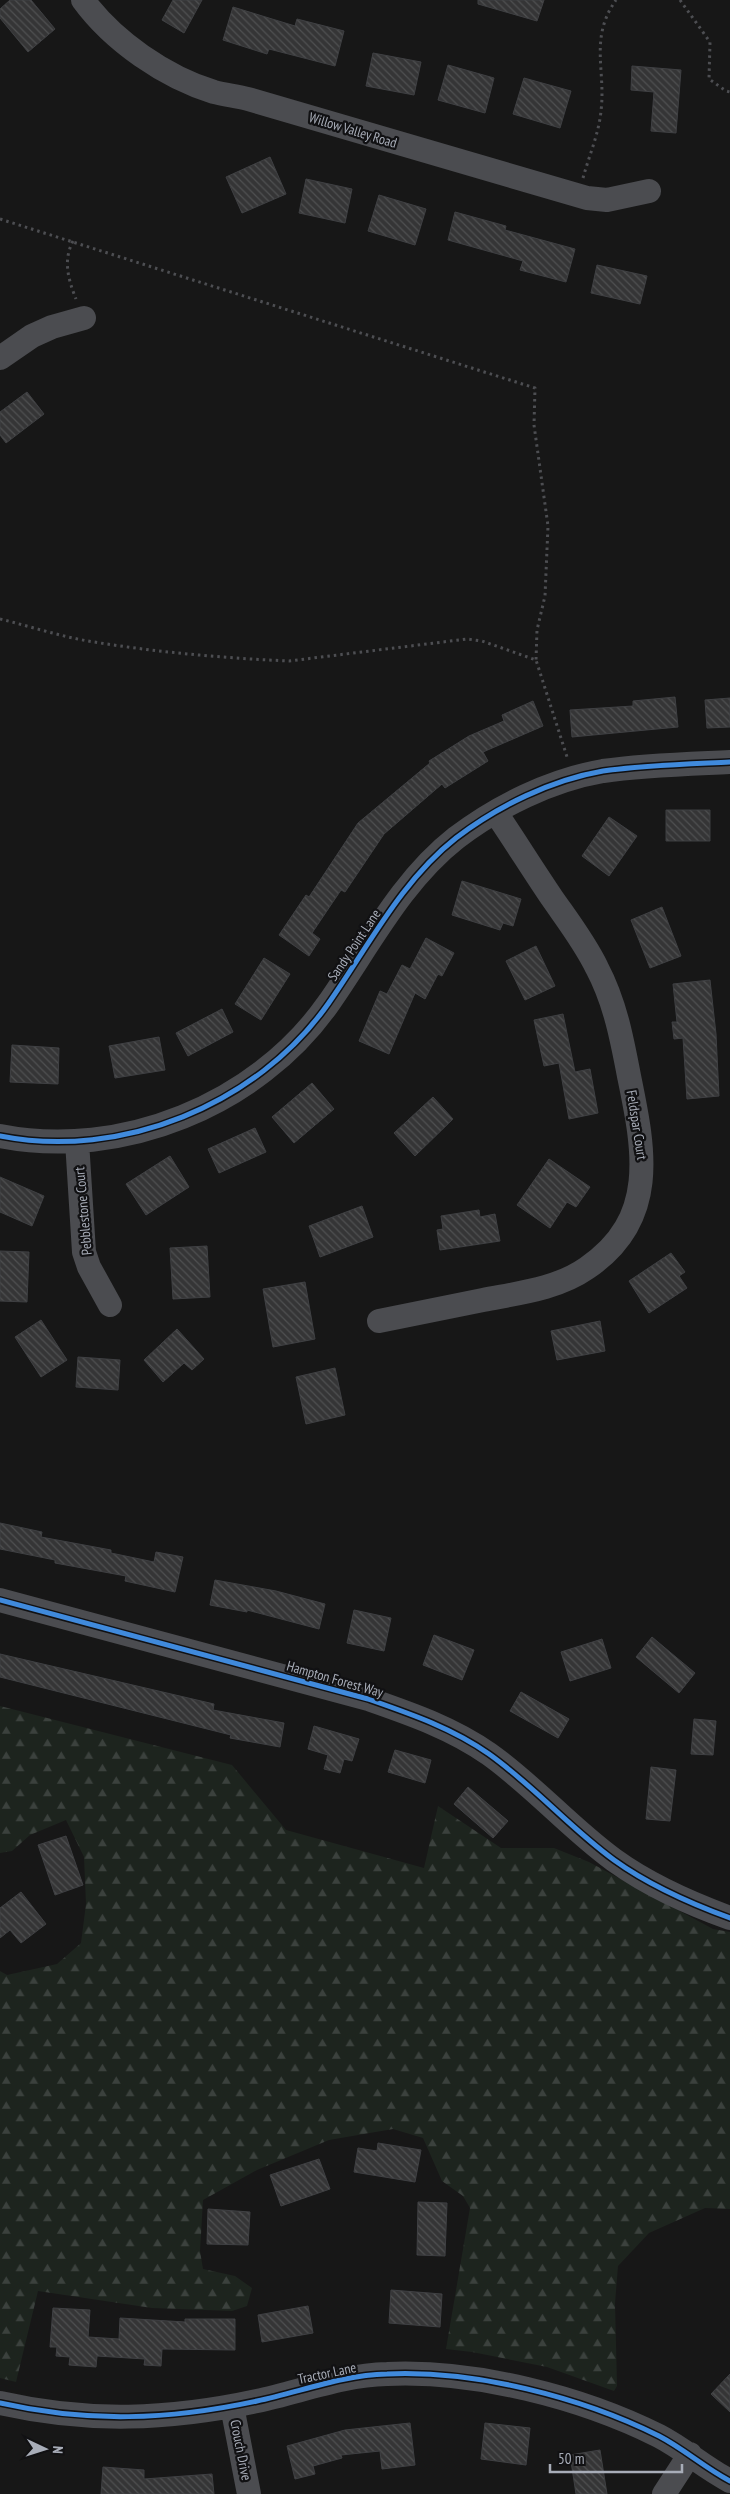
<svg xmlns="http://www.w3.org/2000/svg" width="730" height="2494" font-family="'PT Sans Narrow',sans-serif">
	<defs>
		<pattern id="forest-firs" width="22" height="20" patternUnits="userSpaceOnUse" patternTransform="scale(1.25)"><rect width="22" height="20" fill="#1d241e"/><path d="M5 1l3.5 6h-7zM16 11l3.5 6h-7z" fill="#3b413d"/></pattern>
		<pattern id="building-back-hatch" width="6" height="6" patternUnits="userSpaceOnUse" patternTransform="scale(1.25)"><rect width="6" height="6" fill="#353536"/><path d="M-1 5l2 2M0 0l6 6M5-1l2 2" fill="none" stroke="#4f5051"/></pattern>
	</defs>
	<rect width="100%" height="100%" fill="#171717"/>
	<path fill="url(#forest-firs)" d="M0,1706L232,1765L286,1830L424,1868L438,1806L501,1848H554L589,1862L713,1929L730,1932V2209L705,2208L649,2233L618,2266L615,2303L617,2386L614,2391L547,2367L472,2352L446,2349L470,2208L463,2196L442,2181L423,2138L393,2129L329,2140L257,2170L203,2200L200,2251L203,2269L235,2276L252,2288L247,2306L232,2311L152,2308L38,2291L16,2382L0,2378V1971L7,1975L57,1964L81,1943L86,1904L84,1857L66,1820L30,1835L12,1851L0,1853Z"/>
	<path fill="url(#building-back-hatch)" stroke="#3f4043" d="M10,0H31L55,29L28,52L0,18V9Z
		M173,0H202L184,33L162,20Z
		M478,0H544L537,21L478,4Z
		M233,7L295,26L297,19L344,31L335,66L269,49L267,54L223,40Z
		M373,53L421,62L414,95L366,86Z
		M448,65L494,78L485,113L438,100Z
		M632,66L681,70L676,133L651,131L654,92L631,90Z
		M524,78L571,91L560,128L513,114Z
		M270,157L286,194L242,213L226,177Z
		M306,179L352,189L345,223L299,213Z
		M379,195L426,209L415,245L368,231Z
		M455,212L506,226L505,230L575,249L566,282L520,270L523,261L448,240Z
		M597,265L647,276L640,304L591,293Z
		M27,392L44,414L6,443L0,435V412Z
		M675,697L678,727L572,737L570,710L633,706V701Z
		M730,698V727L707,728L705,700Z
		M533,701L543,726L483,752L488,761L445,788L442,784L384,834L345,892L341,890L312,933L320,939L309,956L279,935L306,895L309,897L358,823L430,763L429,761L469,736L504,721L502,715Z
		M666,810H710V841H666Z
		M609,817L637,836L609,876L582,856Z
		M462,881L521,899L513,926L503,923L500,930L452,915Z
		M662,907L681,956L650,968L631,920Z
		M426,938L454,953L442,976L438,974L425,999L415,993L389,1054L359,1041L380,991L387,994L402,965L410,969Z
		M536,946L555,986L525,1000L506,961Z
		M264,958L290,974L261,1020L235,1004Z
		M710,980L716,1034L719,1096L687,1099L683,1038L674,1039L672,1022H677L673,984Z
		M222,1009L233,1032L188,1056L176,1033Z
		M563,1014L575,1072L590,1069L598,1113L569,1119L559,1063L544,1066L534,1020Z
		M159,1037L165,1070L115,1078L109,1046Z
		M12,1045L59,1048L58,1084L10,1082Z
		M312,1083L334,1109L294,1143L272,1117Z
		M433,1097L453,1119L415,1156L394,1133Z
		M255,1128L266,1152L219,1173L208,1149Z
		M170,1156L189,1187L146,1215L126,1184Z
		M549,1159L590,1187L576,1207L567,1202L550,1228L517,1205Z
		M0,1177L44,1196L32,1226L0,1212Z
		M362,1206L373,1237L320,1257L309,1226Z
		M479,1210L480,1217L495,1214L500,1241L440,1250L437,1230L443,1229L441,1216Z
		M207,1246L210,1297L173,1299L170,1248Z
		M0,1251L29,1252L27,1302L0,1301Z
		M671,1253L685,1272L679,1276L687,1288L649,1313L629,1281Z
		M305,1282L315,1339L273,1347L263,1289Z
		M41,1320L67,1360L41,1377L15,1337Z
		M600,1321L605,1351L557,1360L551,1331Z
		M177,1329L204,1359L192,1370L184,1363L163,1382L144,1360Z
		M78,1357L120,1360L118,1390L76,1387Z
		M335,1368L345,1415L306,1424L296,1377Z
		M0,1523L42,1532L41,1537L111,1550V1553L154,1562L156,1552L183,1557L175,1592L125,1581L126,1576L55,1563V1560L0,1549Z
		M215,1580L276,1591L325,1604L319,1629L247,1610V1612L210,1605Z
		M354,1610L391,1618L384,1651L347,1643Z
		M434,1635L474,1650L462,1680L423,1665Z
		M652,1637L695,1673L679,1693L636,1657Z
		M602,1639L611,1668L570,1681L561,1652Z
		M0,1654L214,1704L213,1710L284,1723L280,1747L230,1738L231,1735L0,1677Z
		M521,1692L569,1719L558,1738L510,1711Z
		M694,1719L716,1721L713,1755L691,1754Z
		M314,1726L359,1739L352,1761L344,1759L340,1773L324,1769L328,1755L308,1749Z
		M395,1750L431,1760L425,1783L388,1772Z
		M651,1767L676,1770L670,1821L646,1819Z
		M468,1787L508,1821L493,1838L454,1804Z
		M66,1836L83,1885L55,1895L38,1845Z
		M21,1892L46,1924L21,1943L10,1930L0,1938V1908Z
		M378,2143L421,2150L415,2182L354,2172L358,2148L377,2151Z
		M319,2159L330,2189L281,2206L270,2175Z
		M418,2202L447,2203L445,2256L417,2255Z
		M208,2209L250,2212L248,2245L207,2244Z
		M391,2290L442,2294L440,2327L389,2323Z
		M308,2306L313,2333L262,2342L258,2315Z
		M53,2308L90,2310L88,2337L119,2339L120,2318L185,2322V2319H235V2350L162,2349L161,2366L144,2365L145,2359L97,2356L96,2367L69,2365L70,2357L56,2356L57,2347H50Z
		M730,2374V2412L711,2394Z
		M410,2423L415,2465L382,2469L380,2451L341,2455L342,2458L313,2466L315,2474L295,2479L287,2446L345,2430Z
		M485,2423L530,2428L526,2465L481,2459Z
		M600,2450L607,2494H576L570,2455Z
		M103,2467L144,2470V2479L212,2474L214,2494H101Z"/>
	<g fill="none" stroke-linecap="round" stroke-linejoin="round">
		<path stroke="#4d4e52" stroke-width="3" stroke-dasharray="2.5 4" stroke-linecap="butt" d="M680,0L710,42L709,79L726,91L730,92
			M583,178C589,156 599,133 601,111C606,70 589,38 616,0
			M0,219L535,388L534,425L548,526L545,596L537,630L536,660
			M73,241C63,260 68,279 76,299
			M0,619C29,626 59,636 88,641C154,652 222,658 289,661L467,639L482,641L536,660L568,760"/>
		<path stroke="#4b4c50" stroke-width="24" d="M83,0C113,41 165,77 214,92C225,95 237,96 248,99L587,198L607,200L649,191
			M0,358L32,336L52,327L84,318
			M0,1136C121,1160 257,1105 328,1004C368,947 401,881 456,838C498,806 551,780 603,771C645,765 688,764 730,762
			M77,1141L84,1252L89,1267L110,1305
			M379,1321C414,1314 449,1307 483,1300C519,1293 557,1289 587,1268C659,1219 644,1149 629,1076C622,1039 615,1002 597,968C585,943 568,921 552,898C533,870 515,841 496,813
			M0,1600L368,1699C411,1714 452,1728 489,1754C534,1786 570,1828 614,1860C650,1886 689,1903 730,1918
			M0,2403C88,2423 169,2420 257,2401C300,2392 342,2375 387,2374C475,2370 581,2397 659,2436C684,2449 705,2468 730,2481
			M232,2406L249,2494
			M664,2494L690,2454"/>
		<defs>
			<path id="cycleway" d="M0,1136C121,1160 257,1105 328,1004C368,947 401,881 456,838C498,806 551,780 603,771C645,765 688,764 730,762
				M0,1600L368,1699C411,1714 452,1728 489,1754C534,1786 570,1828 614,1860C650,1886 689,1903 730,1918
				M0,2403C88,2423 169,2420 257,2401C300,2392 342,2375 387,2374C475,2370 581,2397 659,2436C684,2449 705,2468 730,2481"/>
		</defs>
		<use href="#cycleway" stroke="#111113" stroke-width="8"/>
		<use href="#cycleway" stroke="#408adc" stroke-width="5"/>
	</g>
	<g text-anchor="middle" stroke-width="4.5" stroke-linejoin="round" paint-order="stroke">
		<g font-size="14" fill="#a8adb8" stroke="#111113">
			<text transform="translate(353 130) rotate(17)" y="5">Willow Valley Road</text>
			<text transform="translate(354 945) rotate(-56)" y="5">Sandy Point Lane</text>
			<text transform="translate(637 1125) rotate(81)" y="5">Feldspar Court</text>
			<text transform="translate(83 1211) rotate(-95)" y="5">Pebblestone Court</text>
			<text transform="translate(335 1679) rotate(16)" y="5">Hampton Forest Way</text>
			<text transform="translate(327 2373) rotate(-12)" y="5">Tractor Lane</text>
			<text transform="translate(241 2450) rotate(79)" y="5">Crouch Drive</text>
		</g>
	</g>
	<g transform="translate(45 2449) rotate(94)" stroke="#111113" stroke-width="4" paint-order="stroke">
	<path d="M0-4L9 19L0 12L-9 19Z" fill="#a8adb8"/>
	<text y="-8" font-size="14" font-weight="bold" text-anchor="middle" fill="#a8adb8">N</text>
	</g>
	<path d="M550 2464v8h132v-8" fill="none" stroke="#a8adb8" stroke-width="2.5"/>
	<text x="558" y="2464" font-size="15" fill="#a8adb8" stroke="#111113" stroke-width="4" paint-order="stroke">50 m</text>
</svg>
